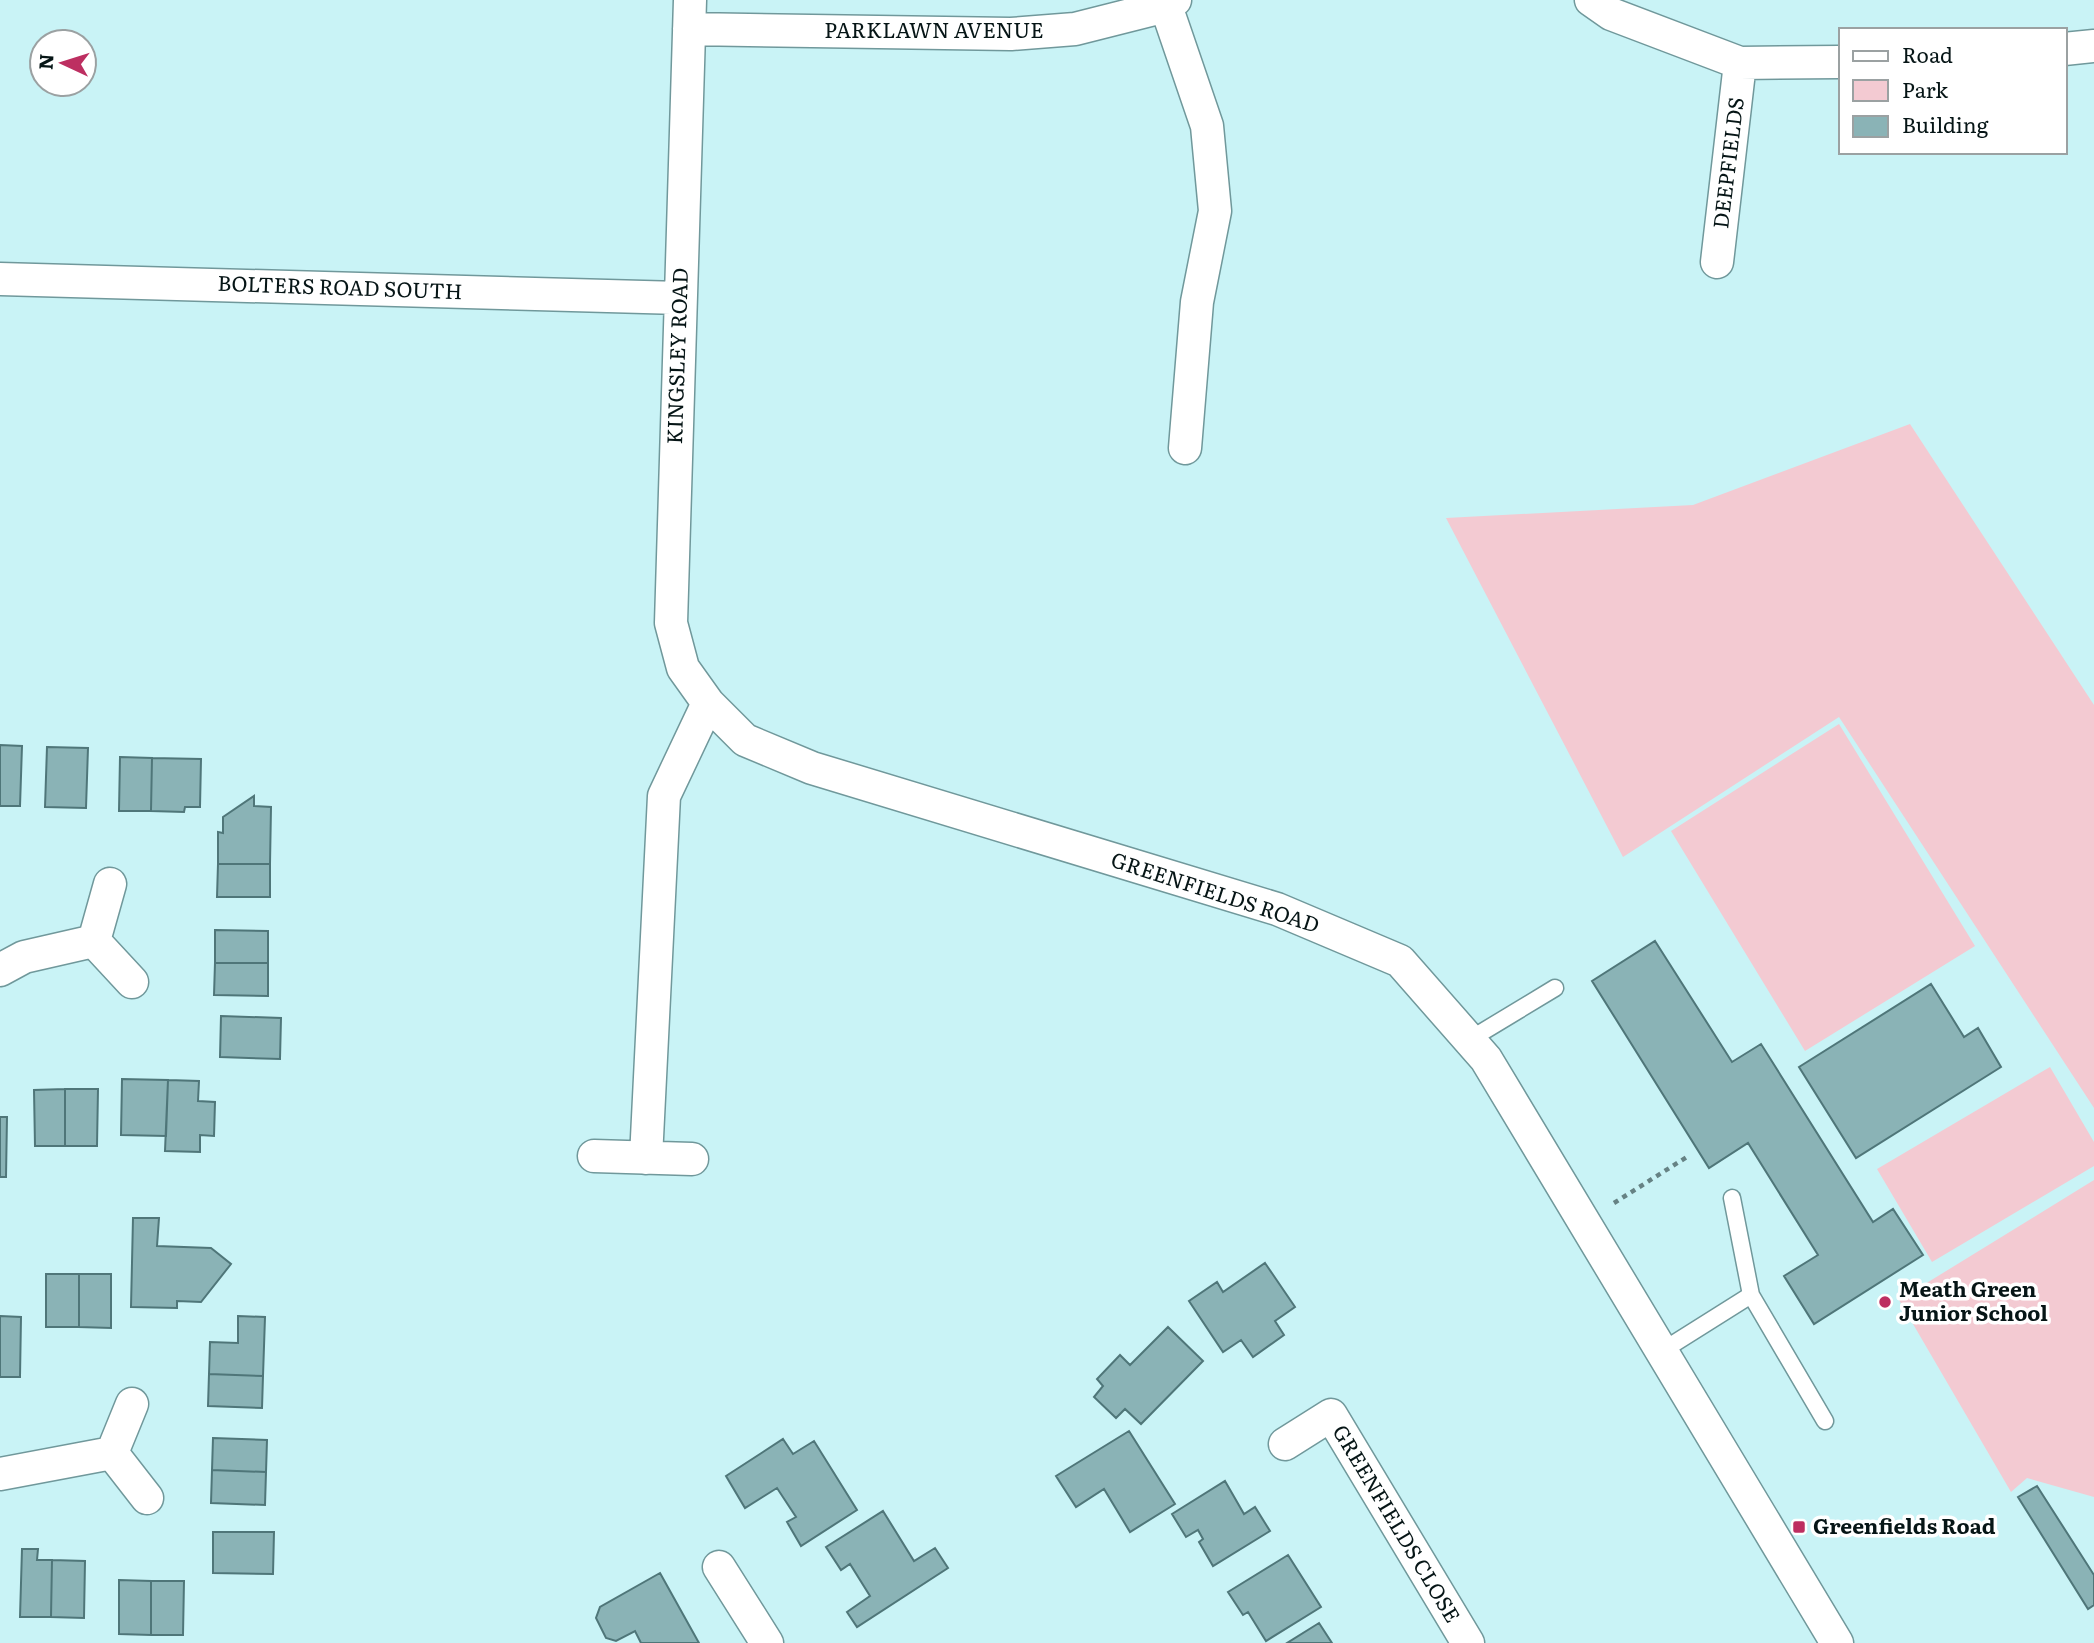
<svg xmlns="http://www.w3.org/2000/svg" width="2094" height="1643" font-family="Literata,serif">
	<rect width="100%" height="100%" fill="#c9f3f6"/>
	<path fill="#f3cad2" d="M1910,424L2094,705V1108L1839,717L1623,857L1446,518L1693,505Z
		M1839,724L1975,946L1805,1051L1671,831Z
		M2050,1067L2094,1142V1166L1932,1262L1877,1169Z
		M2094,1180V1497L2027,1478L2011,1492L1899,1300Z"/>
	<path fill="#8ab3b6" stroke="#4f7679" stroke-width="2" d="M0,745L22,746L20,806H0Z
		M47,747L88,748L86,808L45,807Z
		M120,757L152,758L151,811H119Z
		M152,758L201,759L200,807H185L184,812L151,811Z
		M254,796V806L271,807L270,864H218V832L223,833V817Z
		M218,864H270V897H217Z
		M215,930L268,931V963H215Z
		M1655,941L1732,1062L1761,1044L1873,1222L1893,1209L1923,1255L1814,1324L1784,1276L1818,1255L1748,1143L1709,1168L1592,981Z
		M215,963H268V996L214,995Z
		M1931,984L1964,1037L1978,1028L2001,1067L1856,1158L1799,1067Z
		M221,1016L281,1018L280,1059L220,1057Z
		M122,1079L168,1080L166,1136L121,1135Z
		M168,1080L199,1081L198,1101L215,1102L214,1136L200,1135V1152L165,1151Z
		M65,1089V1146H35L34,1090Z
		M65,1089H98L97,1146H65Z
		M0,1117H7L6,1177H0Z
		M133,1218H159L157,1246L211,1248L231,1264L201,1302L177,1301V1308L131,1307Z
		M1265,1263L1295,1307L1275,1321L1284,1335L1253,1357L1241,1340L1223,1352L1189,1301L1217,1282L1223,1292Z
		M46,1274H79V1327H46Z
		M79,1274H111V1328L79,1327Z
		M0,1316L21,1317L20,1377H0Z
		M238,1316L265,1317L263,1376L209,1374L210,1342L238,1343Z
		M1168,1327L1203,1361L1141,1424L1125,1409L1116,1418L1094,1397L1103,1386L1097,1379L1120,1355L1130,1365Z
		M209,1374L263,1376L262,1408L208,1406Z
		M1129,1431L1175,1504L1130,1532L1104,1489L1076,1507L1056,1476Z
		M213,1438L267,1440L266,1472L212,1470Z
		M783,1439L793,1454L814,1441L857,1510L801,1546L787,1522L796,1517L777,1488L745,1508L726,1476Z
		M212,1470L266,1472L265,1505L211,1503Z
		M1225,1481L1244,1514L1255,1507L1270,1531L1213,1566L1199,1542L1203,1539L1198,1530L1186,1537L1172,1514Z
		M2037,1486L2094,1575V1605L2088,1609L2018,1497Z
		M883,1511L914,1561L935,1548L948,1568L857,1627L847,1612L870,1596L850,1564L841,1570L826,1547Z
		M213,1532H274L273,1574L213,1573Z
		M22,1549H38L37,1560H52L51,1617H20Z
		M1288,1555L1321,1607L1266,1641L1248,1612L1243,1615L1228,1592Z
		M52,1560L85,1561L84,1618L51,1617Z
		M660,1573L699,1643H641L635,1631L616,1641L606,1638L596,1618L600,1607Z
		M119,1580L151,1581V1635L119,1634Z
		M151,1581H184L183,1635H151Z
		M1319,1623L1332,1643H1287Z"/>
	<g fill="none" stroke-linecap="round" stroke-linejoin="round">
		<defs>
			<path id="lane" d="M1469,1040L1555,988
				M1751,1295L1825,1421
				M1662,1351L1751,1295L1732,1198"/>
			<path id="street" d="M690,0L671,623L683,668L708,703L745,740L812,768L1277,909L1400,961L1486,1059L1837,1643
				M1591,0L1611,14L1740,63L1840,62
				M1166,6L1207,126L1215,211L1197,302L1185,448
				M689,29L1011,34L1075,29L1166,6L1175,0
				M2064,49L2094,46
				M1717,262L1740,63
				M0,279L680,298
				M94,941L110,884
				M0,970L24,957L94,941L132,982
				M594,1156L692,1159
				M646,1158L664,796L708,703
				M132,1404L112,1453L147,1498
				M1285,1444L1331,1415L1468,1643
				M0,1474L112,1453
				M719,1567L767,1643"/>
		</defs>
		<use href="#lane" stroke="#70989b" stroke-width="19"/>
		<use href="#street" stroke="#70989b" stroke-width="35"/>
		<path stroke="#668284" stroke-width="4.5" stroke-dasharray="5 5" stroke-linecap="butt" d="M1614,1203L1690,1155"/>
		<use href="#lane" stroke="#fff" stroke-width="16"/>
		<use href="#street" stroke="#fff" stroke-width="32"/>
	</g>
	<g fill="#bd2f61" stroke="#fff" stroke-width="2.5">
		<circle cx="1885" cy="1302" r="7"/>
		<rect x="1792" y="1520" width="14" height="14" rx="3.5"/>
	</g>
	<g text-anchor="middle" stroke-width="7" stroke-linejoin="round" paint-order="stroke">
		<g font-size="21" fill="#061516" stroke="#fff">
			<text x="934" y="38">PARKLAWN AVENUE</text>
			<text transform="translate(1729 163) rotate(-83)" y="7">DEEPFIELDS</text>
			<text transform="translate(340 288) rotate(2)" y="7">BOLTERS ROAD SOUTH</text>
			<text transform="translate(678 356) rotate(-88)" y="7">KINGSLEY ROAD</text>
			<text transform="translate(1215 893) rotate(18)" y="7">GREENFIELDS ROAD</text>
			<text transform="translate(1396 1524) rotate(59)" y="7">GREENFIELDS CLOSE</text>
		</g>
		<g font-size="21" font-weight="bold" fill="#061516" stroke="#fff" text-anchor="start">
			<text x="1899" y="1297">Meath Green<tspan x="1899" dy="24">Junior School</tspan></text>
			<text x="1813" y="1534">Greenfields Road</text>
		</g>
	</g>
	<rect x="1839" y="28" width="228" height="126" fill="#ffffff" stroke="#9ba1a2" stroke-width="2"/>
	<rect x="1853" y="51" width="35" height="10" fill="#ffffff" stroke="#9ba1a2" stroke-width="2"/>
	<text x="1902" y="63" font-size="21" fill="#061516">Road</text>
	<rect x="1853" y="80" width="35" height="21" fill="#f3cad2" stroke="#9ba1a2" stroke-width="2"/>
	<text x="1902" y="98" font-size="21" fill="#061516">Park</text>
	<rect x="1853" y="116" width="35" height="21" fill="#8ab3b6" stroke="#9ba1a2" stroke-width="2"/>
	<text x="1902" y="133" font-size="21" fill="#061516">Building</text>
	<g transform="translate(63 63) rotate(274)"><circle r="33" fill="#ffffff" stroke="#9ba1a2" stroke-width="2"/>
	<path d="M0-5L12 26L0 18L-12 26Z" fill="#bd2f61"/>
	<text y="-10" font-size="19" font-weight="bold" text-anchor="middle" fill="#061516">N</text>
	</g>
</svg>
